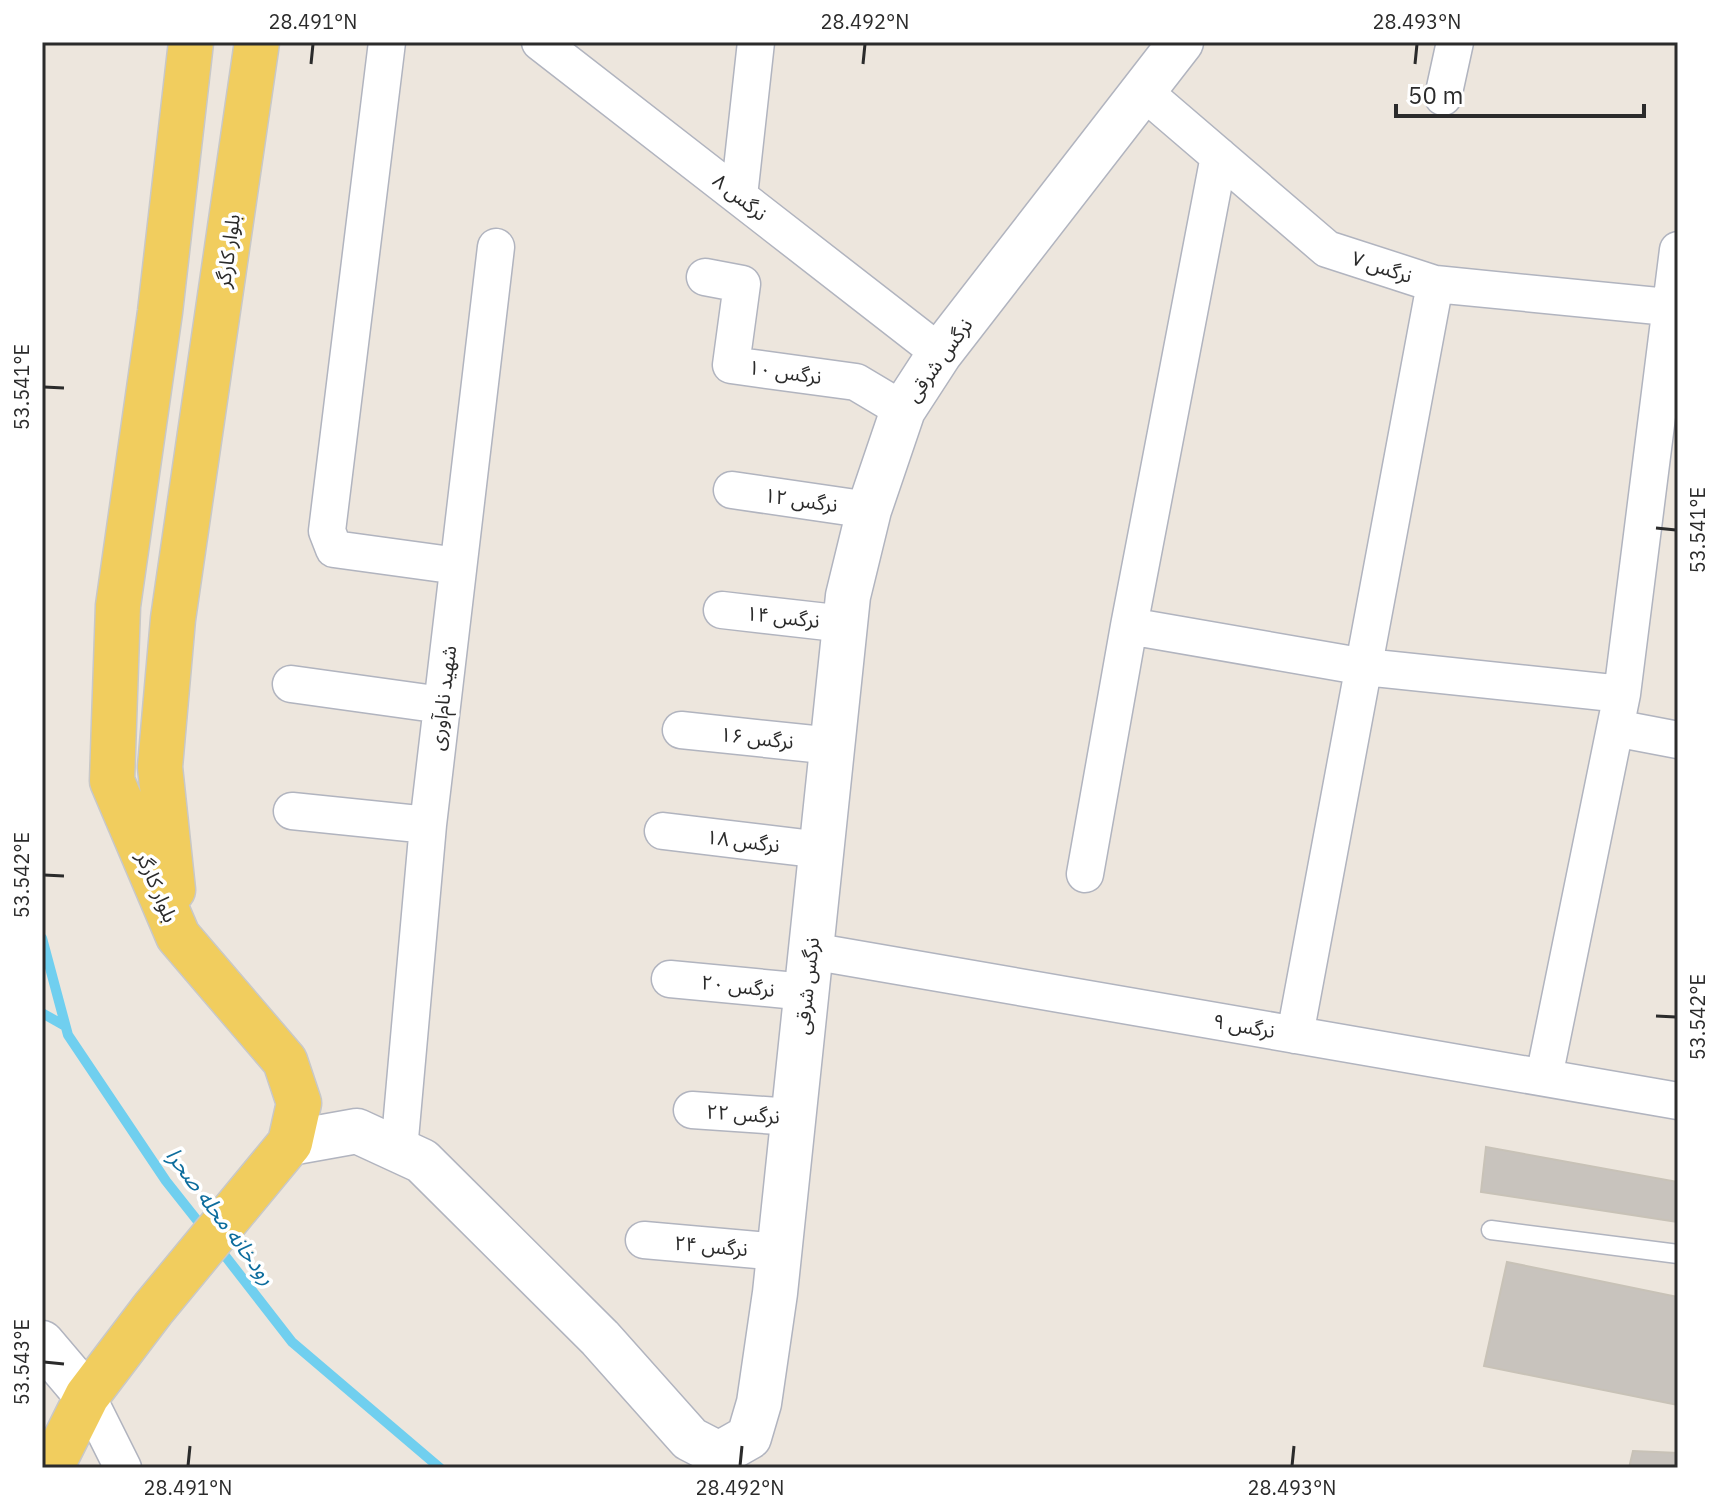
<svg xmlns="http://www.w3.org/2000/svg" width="1720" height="1510" font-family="'IBM Plex Sans','Noto Sans Arabic',sans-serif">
	<rect width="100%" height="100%" fill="#ede6dd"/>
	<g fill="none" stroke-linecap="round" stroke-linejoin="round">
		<path stroke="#70cfef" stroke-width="10" d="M42,938L68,1035L166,1181L204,1229
			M42,1013L65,1026
			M219,1248L292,1342L440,1468"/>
	</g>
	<path fill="#c8c3bd" stroke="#c8c2b7" stroke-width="2" d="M1486,1147L1678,1182V1222L1481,1192Z
		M1507,1262L1678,1297V1405L1484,1366Z
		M1633,1451L1678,1453V1468H1629Z"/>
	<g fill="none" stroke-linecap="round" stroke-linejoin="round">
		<defs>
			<path id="lane" d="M1491,1230L1678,1254"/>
			<path id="street" d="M387,42L327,531L334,549L458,566
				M540,42L940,353
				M1144,92L1327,249L1435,284L1678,308
				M1443,97L1455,42
				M739,196L756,42
				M705,277L742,284L731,365L856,382L903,410
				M732,490L869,510
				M722,610L845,624
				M1129,626L1365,667L1622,694
				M291,684L442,705
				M1615,728L1678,740
				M681,730L833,746
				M292,811L428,825
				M663,831L822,850
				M1085,874L1129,626L1219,156
				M811,951L1678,1101
				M670,979L807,992
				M1295,1035L1435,284
				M1544,1077L1622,694L1678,250
				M692,1110L793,1117
				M399,1150L428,825L496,247
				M644,1240L779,1252
				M87,1396L123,1468"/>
			<path id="secondary" d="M290,1143L357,1131L422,1161L600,1338L690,1439L719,1454L749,1437L759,1403L775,1293L848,596L869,510L903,410L940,353L1181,42
				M42,1343L87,1396"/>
			<path id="primary" d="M173,890L160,767L173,619L257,42
				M51,1468L87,1396L153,1309L290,1143L299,1103L285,1061L178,936L112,781L118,606L160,312L191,42"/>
		</defs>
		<use href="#lane" stroke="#b1b4bf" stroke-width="21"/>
		<use href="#street" stroke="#b1b4bf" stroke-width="39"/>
		<use href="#secondary" stroke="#b1b4bf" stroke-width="47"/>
		<use href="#primary" stroke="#c8c8c8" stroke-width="47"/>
		<use href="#lane" stroke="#fff" stroke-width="18"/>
		<use href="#street" stroke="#fff" stroke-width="36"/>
		<use href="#secondary" stroke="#fff" stroke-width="44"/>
		<use href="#primary" stroke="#f1cd5e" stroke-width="44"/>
	</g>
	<path fill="none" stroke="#2b2b2b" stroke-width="3" d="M311,64L313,44M863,64L865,44M1415,64L1417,44M44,387L64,388M1656,528L1676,530M44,875L64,876M1656,1016L1676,1017M44,1362L64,1364M188,1466L190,1446M740,1466L742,1446M1292,1466L1294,1446"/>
	<g text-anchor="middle" stroke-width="7" stroke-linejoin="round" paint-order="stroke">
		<g font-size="20" fill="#2b2b2b" stroke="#fff">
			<text transform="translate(740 197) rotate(38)" y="7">نرگس ۸</text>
			<text transform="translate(228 251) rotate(-82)" y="7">بلوار کارگر</text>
			<text transform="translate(1382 267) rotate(18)" y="7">نرگس ۷</text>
			<text transform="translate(939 360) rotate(-54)" y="7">نرگس شرقی</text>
			<text transform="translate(785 372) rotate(8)" y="7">نرگس ۱۰</text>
			<text transform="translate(801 500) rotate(8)" y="7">نرگس ۱۲</text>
			<text transform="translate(783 617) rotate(6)" y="7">نرگس ۱۴</text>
			<text transform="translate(443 698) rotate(-83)" y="7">شهید نام‌آوری</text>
			<text transform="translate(757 738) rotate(6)" y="7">نرگس ۱۶</text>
			<text transform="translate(743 841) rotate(7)" y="7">نرگس ۱۸</text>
			<text transform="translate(157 887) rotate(67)" y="7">بلوار کارگر</text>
			<text transform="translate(738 986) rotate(6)" y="7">نرگس ۲۰</text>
			<text transform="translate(807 986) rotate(-84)" y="7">نرگس شرقی</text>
			<text transform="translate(1244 1026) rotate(10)" y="7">نرگس ۹</text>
			<text transform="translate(743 1114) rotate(4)" y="7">نرگس ۲۲</text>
			<text transform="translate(711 1246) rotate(5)" y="7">نرگس ۲۴</text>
		</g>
		<g font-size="22" font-style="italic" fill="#0d6d9d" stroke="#fff">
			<text transform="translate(221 1216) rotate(53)" y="8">رودخانه محله صحرا</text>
		</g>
	</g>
	<rect width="1720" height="1510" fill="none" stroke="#ffffff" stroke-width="88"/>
	<path d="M1396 104v12h248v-12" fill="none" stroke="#2b2b2b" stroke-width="4"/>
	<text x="1408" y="104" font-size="24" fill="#2b2b2b" stroke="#ffffff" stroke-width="6" paint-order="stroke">50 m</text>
	<rect x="44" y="44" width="1632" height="1422" fill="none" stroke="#2b2b2b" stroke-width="3"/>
	<g font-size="20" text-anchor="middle" fill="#2b2b2b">
		<text x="313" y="29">28.491°N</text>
		<text x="865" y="29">28.492°N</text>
		<text x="1417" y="29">28.493°N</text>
		<text transform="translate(22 387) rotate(-90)" y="7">53.541°E</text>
		<text transform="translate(1698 530) rotate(-90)" y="7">53.541°E</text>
		<text transform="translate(22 875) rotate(-90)" y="7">53.542°E</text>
		<text transform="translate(1698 1017) rotate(-90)" y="7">53.542°E</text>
		<text transform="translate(22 1362) rotate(-90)" y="7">53.543°E</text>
		<text x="188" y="1495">28.491°N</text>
		<text x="740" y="1495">28.492°N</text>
		<text x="1292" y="1495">28.493°N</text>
	</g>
</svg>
